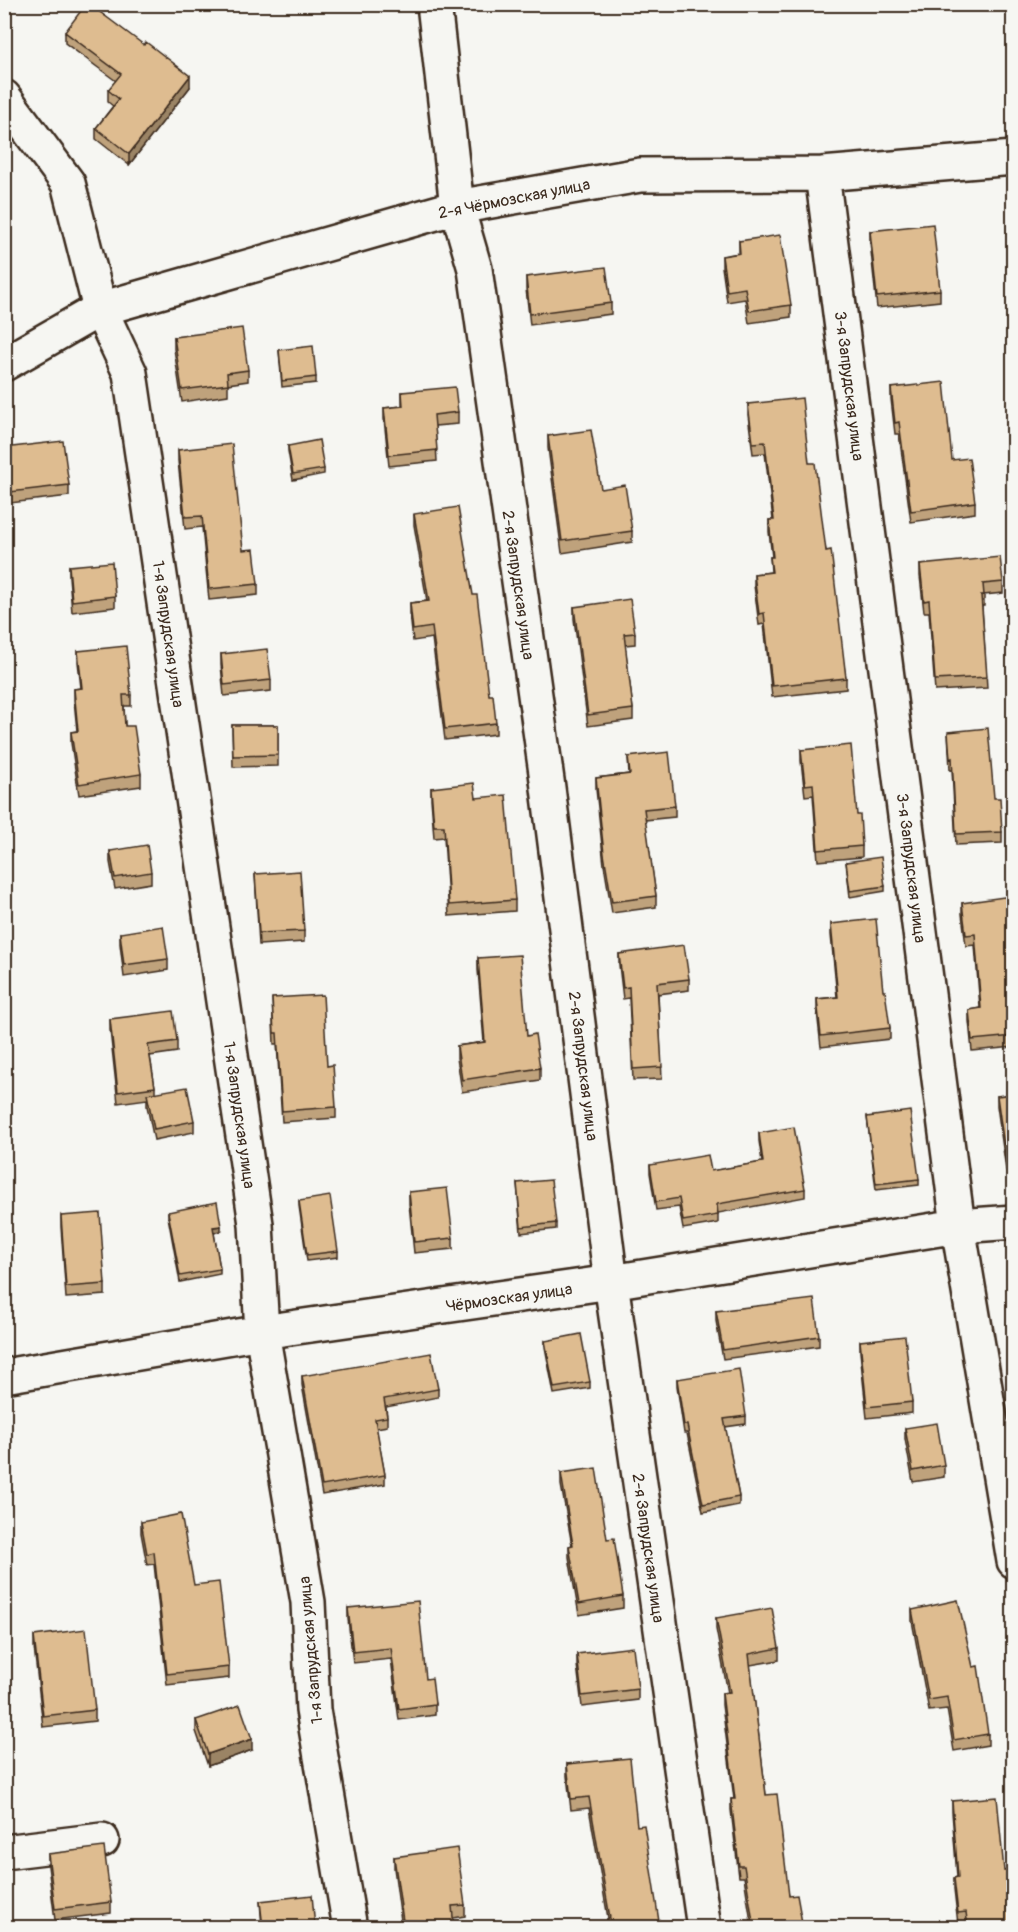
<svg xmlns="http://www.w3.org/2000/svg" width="1018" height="1932" font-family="Pangolin,sans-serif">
	<rect width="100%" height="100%" fill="#f6f6f2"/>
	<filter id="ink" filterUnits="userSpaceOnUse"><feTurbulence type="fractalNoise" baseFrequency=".0167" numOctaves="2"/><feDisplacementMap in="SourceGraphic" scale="12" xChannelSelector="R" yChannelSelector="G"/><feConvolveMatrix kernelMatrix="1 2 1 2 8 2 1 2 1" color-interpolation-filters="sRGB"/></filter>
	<g filter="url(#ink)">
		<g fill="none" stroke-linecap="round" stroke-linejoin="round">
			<defs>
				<path id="minor" d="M434,4L457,207L475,269L547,780L611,1282L704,1928
					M4,97L68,183L100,309L130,373L256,1224L262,1332L308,1602L313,1710L350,1928
					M822,174L958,1226L1014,1561
					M4,364L100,309L457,207L640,175L822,174L1014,158
					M4,1376L262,1332L611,1282L958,1226L1014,1222
					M4,1852L102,1840"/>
			</defs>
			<use href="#minor" stroke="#3b2a1e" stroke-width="38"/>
			<path stroke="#3b2a1e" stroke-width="4" stroke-dasharray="4.5 4.5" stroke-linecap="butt" d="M4,1911L9,1928"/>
			<use href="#minor" stroke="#f6f6f2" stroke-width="33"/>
		</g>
		<path fill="#bfa27c" stroke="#3b2a1e" stroke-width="1.5" d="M65,32L190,87L129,165L96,139V128L113,106L108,102V90L116,81L65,43Z
			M870,231L940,290V301L877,308L870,242Z
			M739,241L791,305V317L749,323L745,299L727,302L722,267V256L739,253Z
			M526,277L611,303V314L530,325L526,289Z
			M174,337L248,370V381L228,384V395L182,402L174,349Z
			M279,350L316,377V383L282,387Z
			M891,388L975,502V513L911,522L899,434H895L891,399Z
			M402,392L458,412V424L435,426L437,461L389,466L384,419V408L402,406Z
			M748,404L809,463L826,551L846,678V689L772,697L764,624L759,625L754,585V574L771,572L770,557H772L769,532V520H773L765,453L753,454L748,415Z
			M548,436L601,489L632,531V542L562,553L548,448Z
			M288,446L324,469V474L293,480L288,451Z
			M4,448L69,485V496L10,503L4,462Z
			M178,450L258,584V595L209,600L202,527L185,529L178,461Z
			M414,514L489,695L496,723V734L445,740L432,638L413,641L410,614V603L427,601L414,525Z
			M920,565L1003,582V593L984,595V606H982L987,688L935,691L929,612H924L920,576Z
			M69,566L115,596V607L72,612L69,577Z
			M574,607L635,633V644L625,645L633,709V720L588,726L574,619Z
			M78,651L131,695V706H124L125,726L141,774V786L79,795L71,743V732L77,731L74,700V689L81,688L78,662Z
			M221,654L271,680V691L224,696L221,665Z
			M232,725H278V766L233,767Z
			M948,732L1002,832V843L956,845L952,770H950Z
			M801,750L857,815L862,846V857L818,861L813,795L805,796L801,761Z
			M628,757L675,806V817L645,820L656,896V907L612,913L604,865L596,789V778L629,774Z
			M431,788L476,798L515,900V911L449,916L444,837L434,838L431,799Z
			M110,851L151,872V883L115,889L110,862Z
			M846,862L885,886V891L850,897Z
			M255,874L304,931V942L259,945Z
			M962,903L1014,912V1015H1011L1014,1036V1047L972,1051L969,1021V1010L980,1008L975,945L966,946L962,914Z
			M831,924L883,991L890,1028V1039L821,1047L817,1011V999L837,997L831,935Z
			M120,933L168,959V970L124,977L120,944Z
			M619,954L689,979V990L658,994L662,1079L633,1080L629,998L623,999L619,965Z
			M478,958L527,1036L540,1068V1080L462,1092L457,1058V1046L484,1042L478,970Z
			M272,998L336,1107V1118L282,1122L277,1044H274Z
			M110,1019L177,1041V1052L150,1056L155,1087V1093L194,1121V1132L154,1140L147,1106V1099L118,1103L110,1030Z
			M1014,1094V1169L1006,1170L997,1106V1096Z
			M867,1117L919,1179V1185L876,1190Z
			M759,1133L805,1189V1197L718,1213V1223L683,1229L679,1207L656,1210L650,1173V1165L711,1171L762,1162L759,1141Z
			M517,1183L556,1223V1229L521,1233Z
			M409,1192L453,1238V1249L414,1253L409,1204Z
			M299,1201L338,1251V1257L307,1261L299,1206Z
			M168,1212L221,1231L214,1233L220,1269V1274L180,1282L168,1217Z
			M61,1216L105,1284V1295L66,1298L61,1227Z
			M716,1311L819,1336V1346L723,1359L716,1321Z
			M545,1341L590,1382V1388L554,1394L545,1347Z
			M860,1341L912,1402V1413L867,1418L860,1352Z
			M302,1376L438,1389V1397L386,1407L387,1417V1426L376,1428L385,1475V1484L322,1495L302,1385Z
			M677,1379L746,1416V1424L725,1427L739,1497V1505L703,1512L687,1433H684L677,1386Z
			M905,1428L944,1465V1477L913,1482L905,1439Z
			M561,1473L607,1539L623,1596V1608L579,1615L569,1557V1546L572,1545L561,1485Z
			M141,1522L229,1667V1678L167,1685L154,1564L147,1565L141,1533Z
			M348,1608L426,1679L435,1704V1715L399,1720L391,1659L353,1663L348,1619Z
			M912,1610L988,1734V1745L954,1751L947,1709L929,1711L912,1621Z
			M716,1618L779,1648V1660L750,1665L766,1795L789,1896L803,1928H752L744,1877H739L731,1810V1799H734L722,1705V1693H728L716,1629Z
			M34,1636L95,1710V1721L43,1727L34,1647Z
			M577,1654L638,1689V1700L582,1707L577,1665Z
			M196,1720L252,1750L208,1766L196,1731Z
			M567,1764L637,1826L660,1928H607V1919L608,1918L589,1808L571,1810L567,1776Z
			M952,1801L1004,1871L1014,1906V1917L1011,1918L1012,1928H967L966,1923L958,1924L954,1889V1878L957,1877L952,1812Z
			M48,1854L111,1902V1913L55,1920L48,1866Z
			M394,1857L465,1905V1916L453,1918L454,1928H402L394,1868Z
			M260,1901L315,1928H262Z"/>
		<path fill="#9b8465" stroke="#3b2a1e" stroke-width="1.5" d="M190,76V87L129,165V154Z
			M221,1226V1231L213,1233V1227Z
			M252,1739V1750L208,1766V1754Z"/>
		<path fill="#debc90" stroke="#3b2a1e" stroke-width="1.5" d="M86,4H89L144,45L146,42L190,76L129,154L96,128L119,99L108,90L121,74L65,32Z
			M933,224L940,290L877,297L870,231Z
			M780,235L791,305L749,311L745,288L727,291L722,256L740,253L739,241Z
			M606,267L611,303L530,314L526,277Z
			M242,328L248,370L227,373L228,384L182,390L174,337Z
			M313,346L316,377L282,381L279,350Z
			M944,382L952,460L969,458L975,502L911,511L899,422L895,423L891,388Z
			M455,387L458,412L434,415L437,450L389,455L384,408L403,406L402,392Z
			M802,398L809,463H815L826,551L831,550L846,678L772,686L764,613L759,614L754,574L772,572L770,557H773L769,520H774L765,442L753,443L748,404Z
			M591,430L601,489L625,485L632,531L562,541L548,436Z
			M319,440L324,469L293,474L288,446Z
			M63,441L69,485L10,492L4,448Z
			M232,444L243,550L254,549L258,584L209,589L202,516L185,517L178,450Z
			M458,507L473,595H477L489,695H493L496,723L445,729L432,627L413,630L410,603L429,601L414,514Z
			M1000,557L1003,582L983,584L984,595H981L987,677L935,680L929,600L924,601L920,565Z
			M112,562L115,596L72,601L69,566Z
			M630,599L635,633L624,634L633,709L588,715L574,607Z
			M126,646L131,695H123L125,726H134L141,774L79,784L71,732L78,731L74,689L82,688L78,651Z
			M267,649L271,680L224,685L221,654Z
			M232,725H278V755L233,756Z
			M988,728L994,798H1000L1002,832L956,834L952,758L950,759L948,732Z
			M851,745L857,815H860L862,846L818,850L813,784L805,785L801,750Z
			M669,752L675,806L644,809L656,896L612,902L604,854L596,778L630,774L628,757Z
			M474,783L476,798L506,795L515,900L449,905L444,826H434L431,788Z
			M147,845L151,872L115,878L110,851Z
			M881,857L885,886L850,891L846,862Z
			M300,871L304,931L259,933L255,874Z
			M1011,896L1014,912V1004H1010L1014,1036L972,1040L969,1010L981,1008L975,934L966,935L962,903Z
			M876,919L883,991H885L890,1028L821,1036L817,999L838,997L831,924Z
			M163,926L168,959L124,965L120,933Z
			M684,945L689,979L657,983L662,1067L633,1069L629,987L623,988L619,954Z
			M520,955L527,1036L535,1034L540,1068L462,1080L457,1046L485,1042L478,958Z
			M323,995L327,1066L333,1065L336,1107L282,1111L277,1033H274L272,998Z
			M173,1011L177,1041L148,1045L155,1087L118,1092L110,1019Z
			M187,1087L194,1121L154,1129L147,1094Z
			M1014,1094V1159L1006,1160L997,1096Z
			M910,1111L919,1179L876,1184L867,1117Z
			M794,1127L805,1189L717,1204L718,1215L683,1221L679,1198L656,1202L650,1165L708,1155L711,1171L763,1162L759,1133Z
			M551,1180L556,1223L521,1227L517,1183Z
			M447,1188L453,1238L414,1242L409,1192Z
			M330,1196L338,1251L307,1255L299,1201Z
			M217,1202L221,1226L213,1227L220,1269L180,1276L168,1212Z
			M100,1213L105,1284L66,1287L61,1216Z
			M814,1299L819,1336L723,1350L716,1311Z
			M581,1334L590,1382L554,1388L545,1341Z
			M905,1336L912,1402L867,1407L860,1341Z
			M431,1353L438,1389L384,1399L387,1417L375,1419L385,1475L322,1486L302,1376Z
			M739,1369L746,1416L724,1419L739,1497L703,1504L687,1425H684L677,1379Z
			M937,1423L944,1465L913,1471L905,1428Z
			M596,1468L607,1539L614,1538L623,1596L579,1604L569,1546L573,1545L561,1473Z
			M181,1514L194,1585L219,1582L229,1667L167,1674L154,1552L147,1554L141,1522Z
			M958,1600L973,1667L978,1666L988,1734L954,1740L947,1697L929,1700L912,1610Z
			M418,1601L426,1679L432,1678L435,1704L399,1709L391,1648L353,1652L348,1608Z
			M772,1608L779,1648L749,1654L766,1795L777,1794L789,1896L797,1895L803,1928H754L744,1866H739L731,1799H735L722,1693L730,1692L716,1618Z
			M86,1629L95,1710L43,1716L34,1636Z
			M633,1647L638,1689L582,1696L577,1654Z
			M240,1705L252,1739L208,1754L196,1720Z
			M630,1758L637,1826L644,1825L660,1928H608L607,1919L610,1918L589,1797L571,1799L567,1764Z
			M997,1797L1004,1871L1009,1870L1014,1905V1906H1010L1012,1928H968L966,1912L958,1913L954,1878L958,1877L952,1801Z
			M104,1847L111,1902L55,1909L48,1854Z
			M457,1848L465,1905L452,1906L454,1928H404L394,1857Z
			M312,1895L315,1928H263L260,1901Z"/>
	</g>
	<g text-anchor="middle" stroke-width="5" stroke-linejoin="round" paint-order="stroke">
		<g font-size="16" fill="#3b2a1e" stroke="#f6f6f2">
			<text transform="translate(514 198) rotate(-11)" y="6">2-я Чёрмозская улица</text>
			<text transform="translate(850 386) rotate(83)" y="6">3-я Запрудская улица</text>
			<text transform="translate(519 585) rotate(82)" y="6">2-я Запрудская улица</text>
			<text transform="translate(169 634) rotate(82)" y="6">1-я Запрудская улица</text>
			<text transform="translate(912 868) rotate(83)" y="6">3-я Запрудская улица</text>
			<text transform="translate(584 1066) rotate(83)" y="6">2-я Запрудская улица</text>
			<text transform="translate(240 1115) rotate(82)" y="6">1-я Запрудская улица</text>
			<text transform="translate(509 1297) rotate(-8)" y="6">Чёрмозская улица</text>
			<text transform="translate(649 1548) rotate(82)" y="6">2-я Запрудская улица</text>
			<text transform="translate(310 1650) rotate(-95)" y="6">1-я Запрудская улица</text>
		</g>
	</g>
	<rect width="1018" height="1932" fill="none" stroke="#f6f6f2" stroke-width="24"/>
	<rect x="12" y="12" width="994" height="1908" fill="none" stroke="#3b2a1e" stroke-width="2" filter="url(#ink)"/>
</svg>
